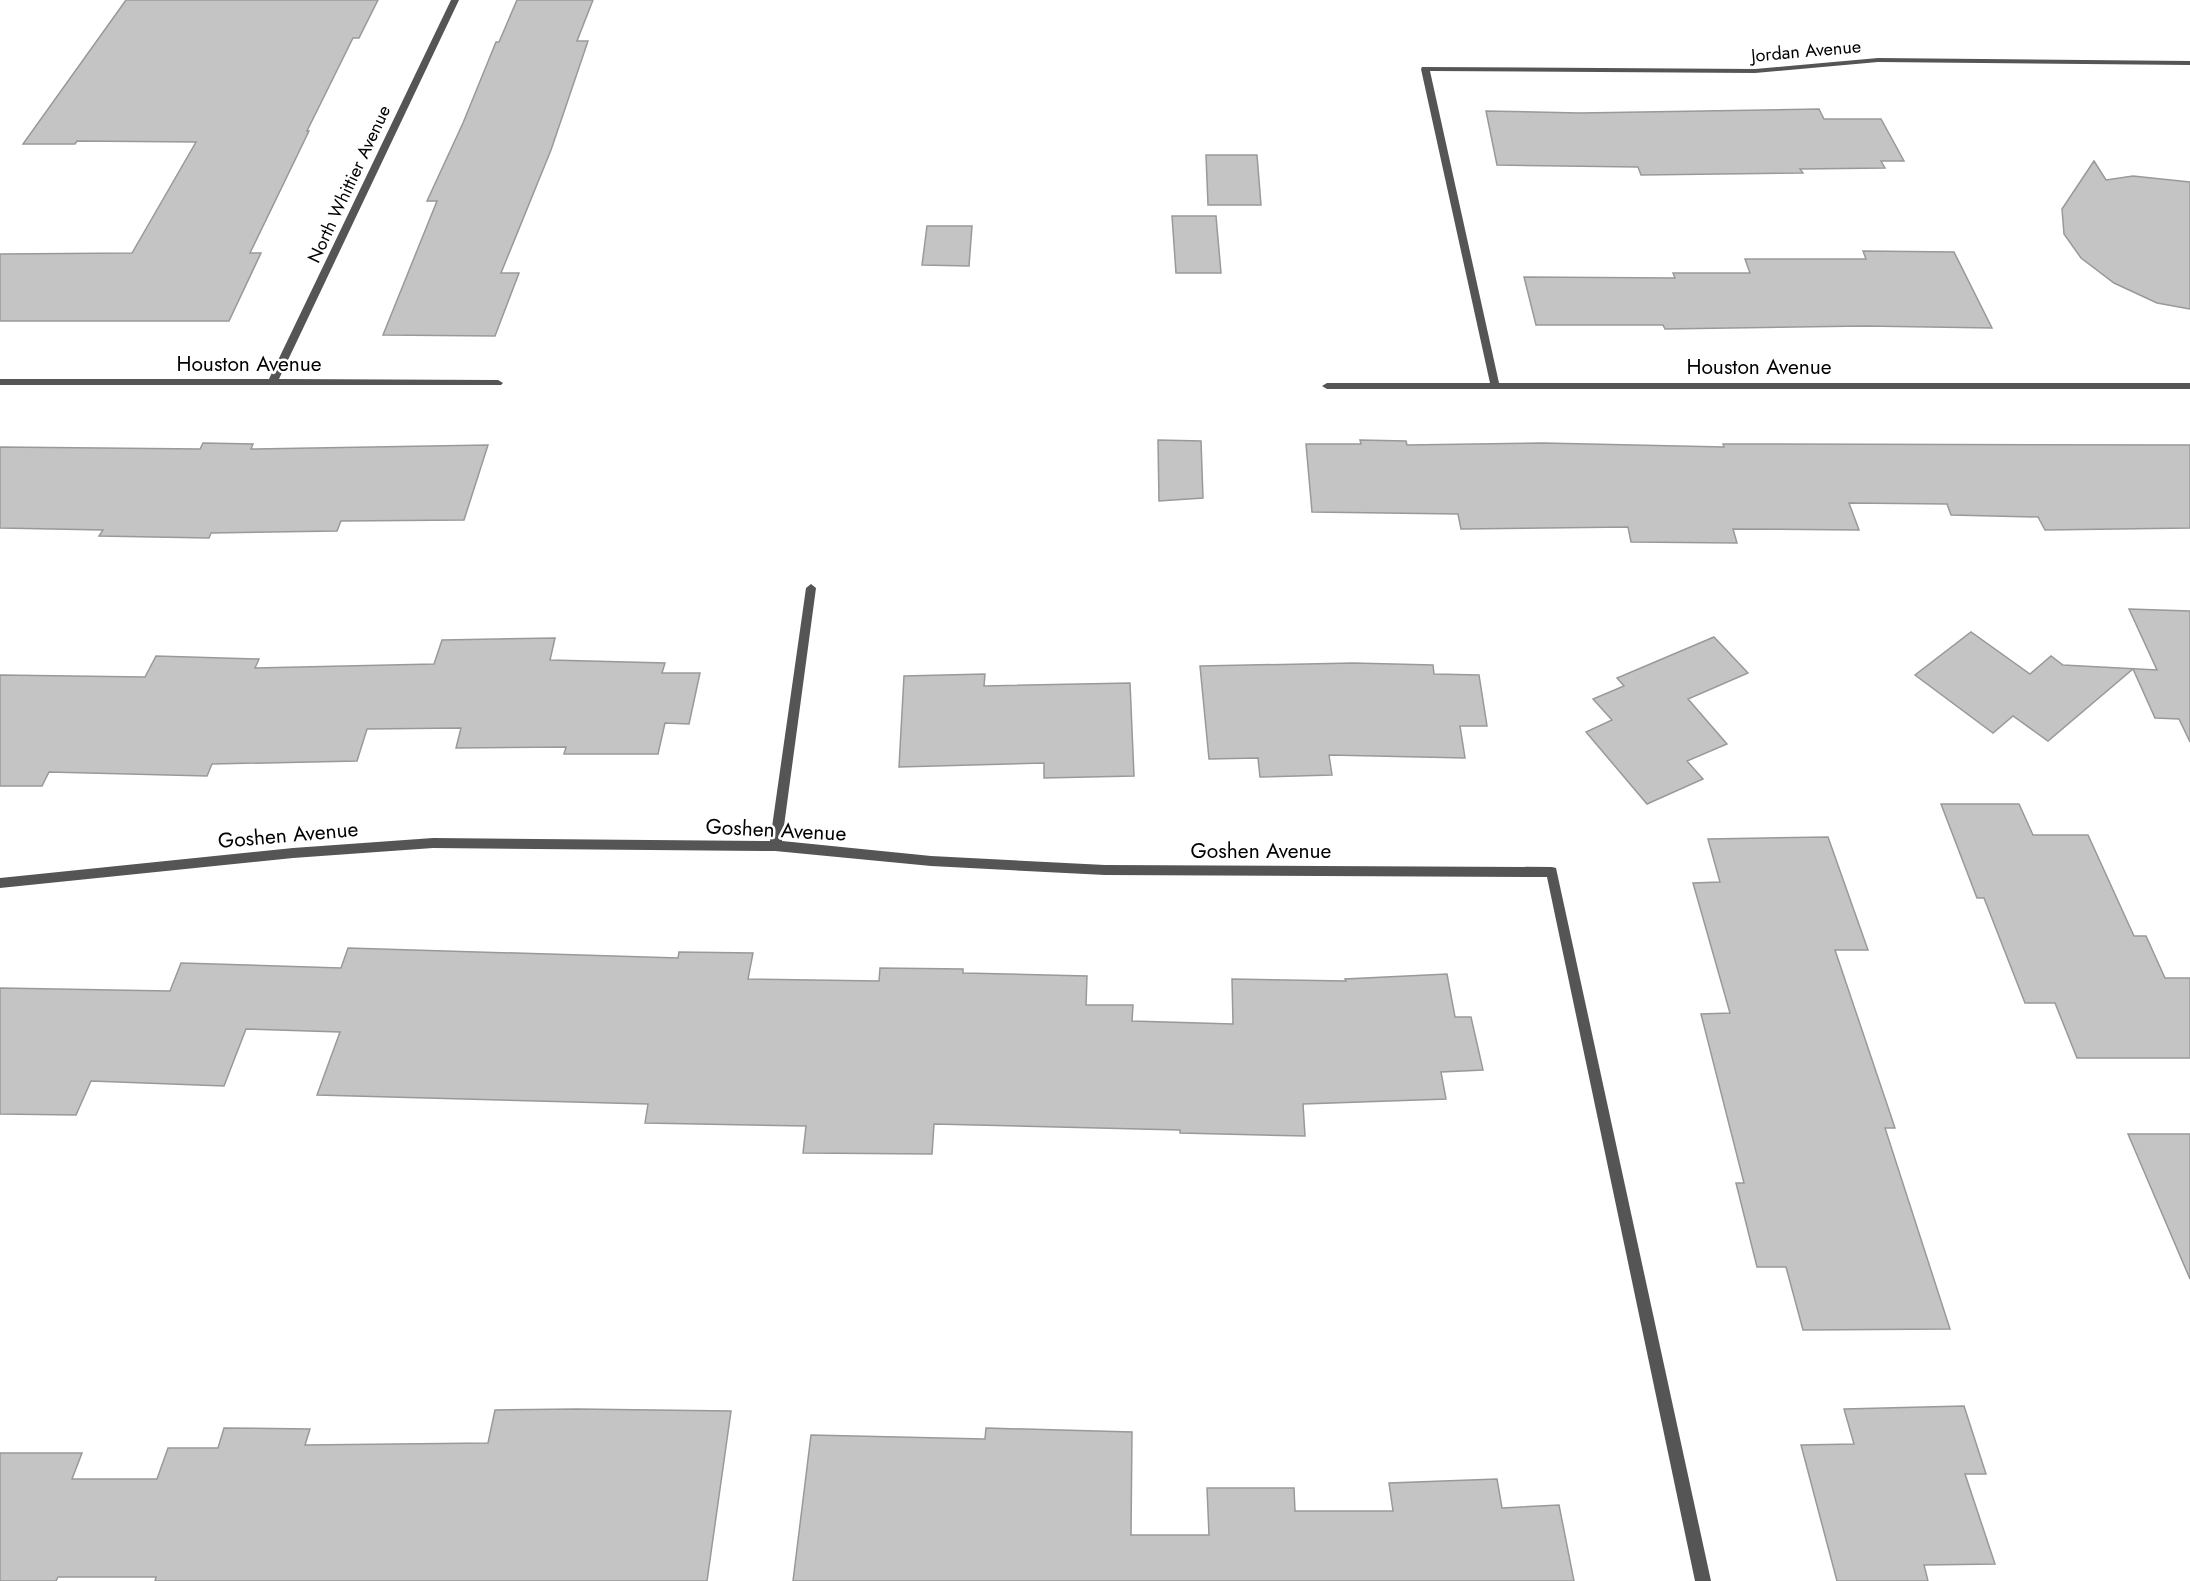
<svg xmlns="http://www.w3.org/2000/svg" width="2190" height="1581" font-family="Jost,sans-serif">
	<rect width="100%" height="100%" fill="#fff"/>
	<path fill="#c4c4c4" stroke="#999" stroke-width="1.5" d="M126,0H378L359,38H353L307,131H309L250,253H261L229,321H0V254L132,253L196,142L77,141L75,144H23Z
		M517,0H593L577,41H588L551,150L501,273H519L495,336L383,335L437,201H427L463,123L496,42H499Z
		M1819,109L1824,119H1881L1904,161H1881L1885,168L1800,169L1803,173L1641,175L1638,167L1497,165L1486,111L1580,113Z
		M1206,155H1257L1261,205H1208Z
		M2094,161L2106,180L2133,176L2190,182V309L2157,303L2114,283L2081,258L2064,234L2062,209Z
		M1172,216H1216L1221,273H1176Z
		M927,226H972L969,266L922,265Z
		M1863,251L1954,252L1992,328L1865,326L1665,329L1663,325H1536L1524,277L1675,278L1673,273H1750L1745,259H1866Z
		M1158,440L1201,441L1203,498L1159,501Z
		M1360,440L1406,441L1407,445L1543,443L1724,447L1723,444L2190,445V528L2045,530L2038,517L1951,515L1947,504L1849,503L1859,530L1733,529L1737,543L1631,542L1628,527L1461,529L1458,514L1312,512L1306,444H1361Z
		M203,443L253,444L251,449L488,445L464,520L341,521L337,531L211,533L209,538L99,536L103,530L0,528V447L200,449Z
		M2129,609L2190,611V742L2179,719L2155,718L2133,669L2048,741L2013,716L1993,733L1915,675L1971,632L2030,674L2051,656L2063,665L2157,670Z
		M1714,637L1748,673L1688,699L1727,744L1687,761L1703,779L1647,804L1586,732L1612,720L1593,699L1624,686L1617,678Z
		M555,638L550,660L665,663L662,673H700L689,724L665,723L658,754H564L566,747L456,748L461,728L367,729L357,761L212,764L207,776L49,772L42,786H0V675L145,677L156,656L259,659L255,668L434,664L442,640Z
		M1353,663L1433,665L1434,674L1479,675L1487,726H1460L1465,758L1329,755L1332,775L1260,777L1258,758L1209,759L1200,666Z
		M985,674L984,686L1130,683L1134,776L1044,778V763L899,767L904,676Z
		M1941,804H2019L2033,835H2088L2134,936H2146L2165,978H2190V1058H2077L2055,1003H2025L1984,898H1977Z
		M1828,837L1868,950H1835L1895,1128H1885L1950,1329L1803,1330L1786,1267H1757L1736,1183H1744L1701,1014L1730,1013L1693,883L1720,882L1708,839Z
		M348,948L678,958L679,952L753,953L748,979L879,981L880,968L963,969V973L1087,976L1086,1005H1133L1132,1021L1233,1024L1232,979L1346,981L1345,979L1447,974L1455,1017H1471L1483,1070L1441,1072L1446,1099L1303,1104L1305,1136L1180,1133V1130L934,1124L932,1154L803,1153L806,1126L645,1123L648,1104L317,1095L340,1032L246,1029L224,1086L91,1081L76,1115L0,1114V988L170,991L181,963L341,968Z
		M2128,1134H2190V1279Z
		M1964,1406L1986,1474H1965L1995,1564L1924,1565L1928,1581H1837L1801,1445L1854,1444L1844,1409Z
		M577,1409L731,1411L707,1581H155L156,1577H58L56,1581H0V1453H82L72,1479H157L168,1448H218L224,1428L310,1429L305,1445L488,1443L495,1410Z
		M986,1428L1132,1432L1131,1535H1209L1207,1488H1294L1295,1511H1393L1389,1483L1497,1479L1502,1508L1559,1505L1574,1581H793L811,1435L985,1439Z"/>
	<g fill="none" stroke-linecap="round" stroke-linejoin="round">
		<path fill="#555" fill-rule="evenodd" d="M451,0H459L279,379L498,380L503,383L501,385H0V379H269Z
			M1878,58L2190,61V65L1878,62L1755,73L1430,71L1499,383H2190V389H1327L1322,386L1327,383H1490L1421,69L1422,67L1755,69Z
			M811,584L816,588L782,841L931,856L1105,865L1552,867L1556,868L1711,1581H1695L1547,877L1105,875L931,866L775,851L433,848L293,858L0,888V878L293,848L433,838L770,841L806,588Z"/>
	</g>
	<g text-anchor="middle" stroke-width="5" stroke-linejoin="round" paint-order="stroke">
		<g font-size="18" fill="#000" stroke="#fff">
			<text transform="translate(1806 51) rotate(-5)" y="6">Jordan Avenue</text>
			<text transform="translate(349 184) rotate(-65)" y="6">North Whittier Avenue</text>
		</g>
		<g font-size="21" fill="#000" stroke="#fff">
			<text x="249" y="371">Houston Avenue</text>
			<text x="1759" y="374">Houston Avenue</text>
			<text transform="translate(776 830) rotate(3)" y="7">Goshen Avenue</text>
			<text transform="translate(288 835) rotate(-5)" y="7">Goshen Avenue</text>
			<text x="1261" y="858">Goshen Avenue</text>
		</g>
	</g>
</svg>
